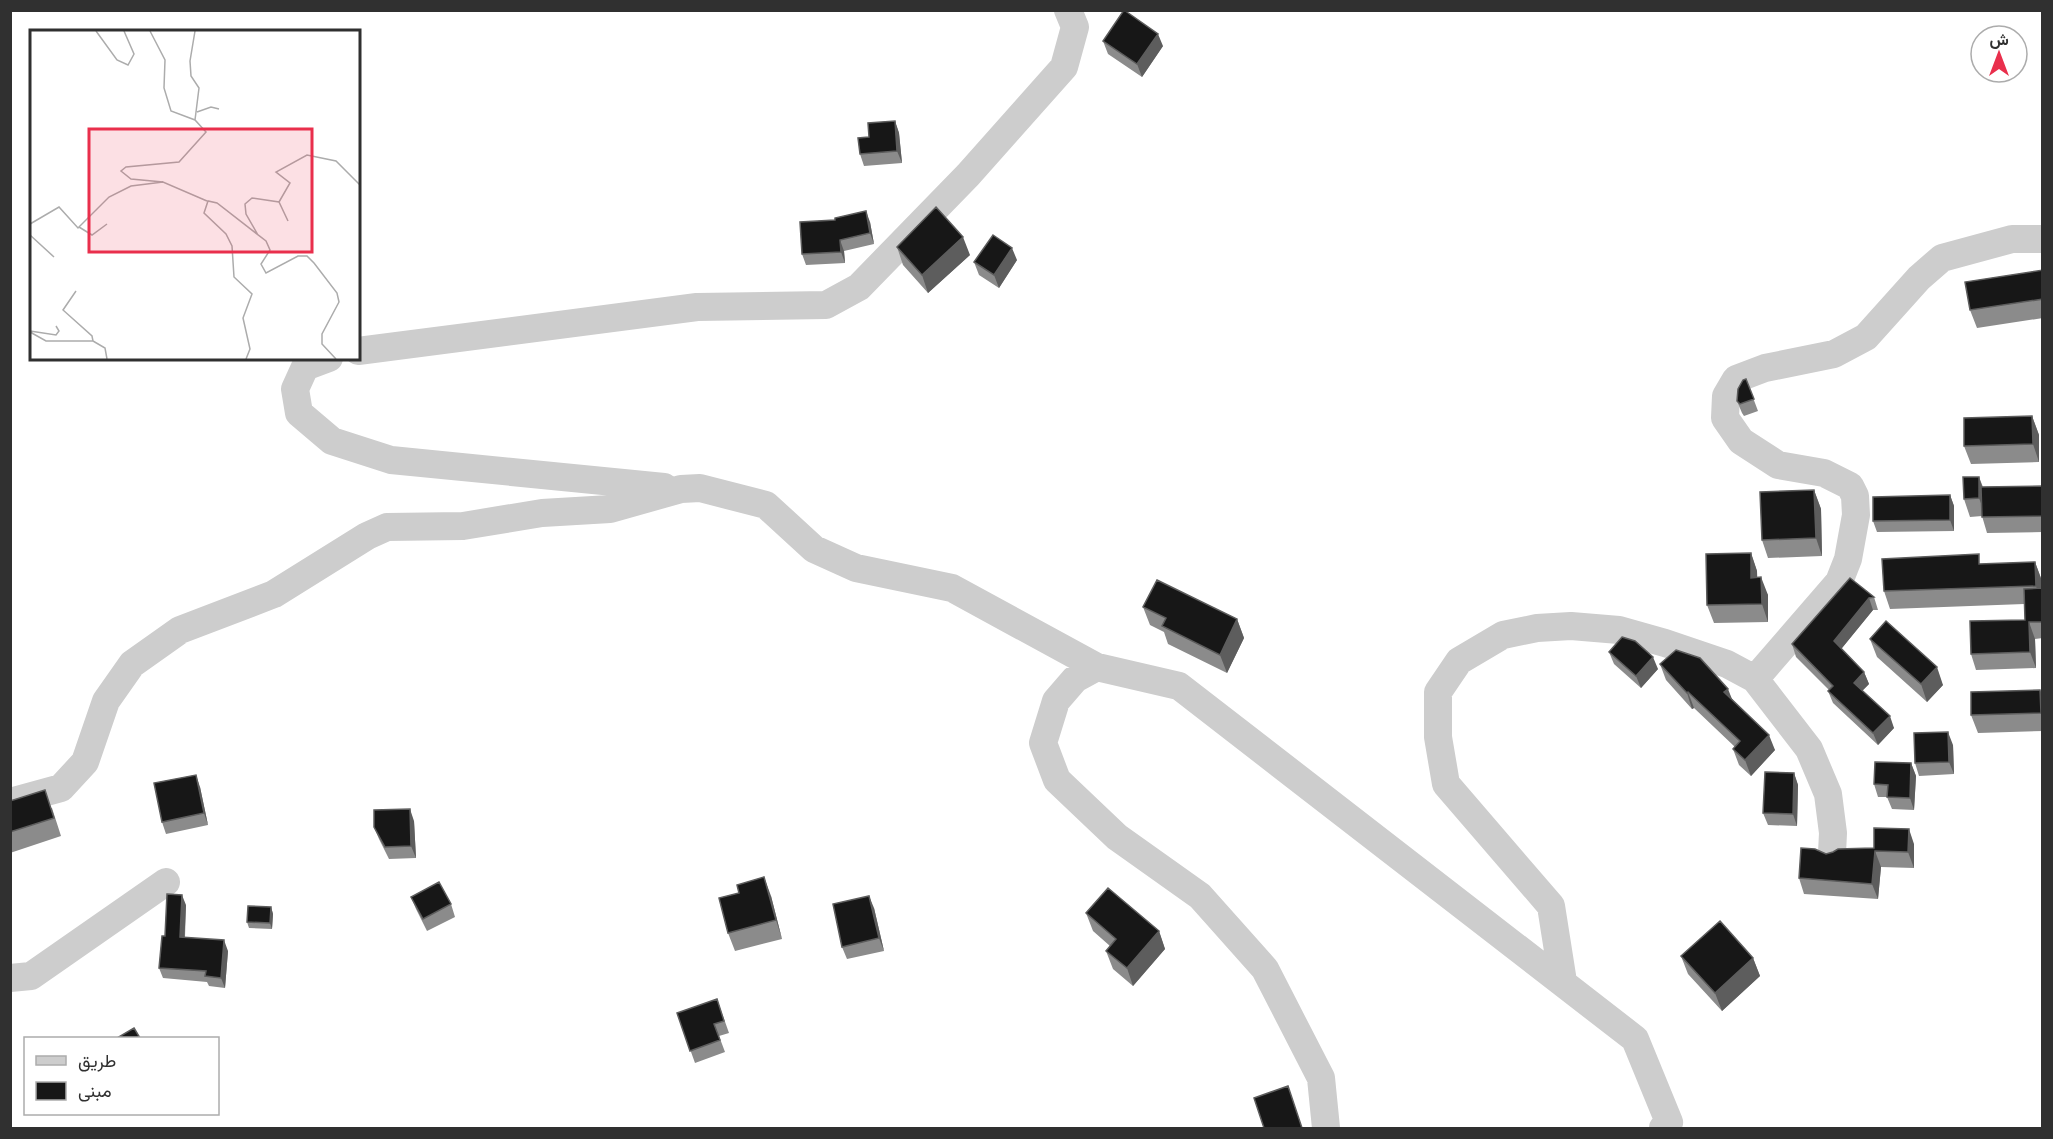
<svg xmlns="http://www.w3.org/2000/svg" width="2053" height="1139" font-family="Karla,Vazirmatn,sans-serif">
	<rect width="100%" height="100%" fill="#fff"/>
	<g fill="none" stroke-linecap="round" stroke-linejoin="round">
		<path stroke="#cdcdcd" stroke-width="28" d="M358,351L697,307L826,305L859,287L968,175L1064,67L1075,27L1068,10
			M329,358L305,367L295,389L299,413L332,441L391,460L664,487
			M1755,679L1839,582L1848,559L1856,515L1855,496L1850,486L1824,473L1778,465L1741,441L1725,418L1726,396L1736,379L1765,368L1834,354L1866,337L1919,278L1942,258L2012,239H2042
			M10,802L61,788L85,762L106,701L132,664L180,630L274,594L367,536L387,527L463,526L542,513L610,509L681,489L700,488L766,505L814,549L856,568L952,588L1097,667
			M10,978L31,976L166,882
			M1563,982L1551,906L1446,784L1438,737V692L1459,661L1503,635L1537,628L1571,626L1619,630L1665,643L1727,664L1755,679L1809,749L1828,794L1833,833L1832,853
			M1326,1128L1321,1078L1265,969L1200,896L1117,837L1057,780L1043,743L1056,701L1075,679L1097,667L1179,686L1635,1039L1669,1122L1663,1128"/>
	</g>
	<path fill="#8b8b8b" d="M1103,41L1163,46L1142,77L1108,54Z
		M895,121L899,133L902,163L864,166L860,154L869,137Z
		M870,222L874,244L844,251L845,263L806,265L802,254Z
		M897,247L970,255L928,293L903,265Z
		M1017,260L999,288L979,275L974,262Z
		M2043,270V318L1977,328L1970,310Z
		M1746,379L1758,411L1744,416L1742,413L1737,401Z
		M2032,416L2039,435V462L1971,464L1964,446Z
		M1979,477L1983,487L2043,486V532L1987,533L1982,516L1970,517L1964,499Z
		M1814,490L1821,509L1822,556L1768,558L1762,540Z
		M1950,495L1954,506V531L1877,532L1873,521Z
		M1751,553L1757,571V577L1768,595V622L1714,623L1707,605Z
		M2035,562L2042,581L2043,588V638L2035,639L2036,668L1976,670L1971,654L2025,620L2024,604L1890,609L1884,591L1983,564Z
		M1850,578L1874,597L1878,610H1873L1841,649L1864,672L1869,684L1862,691L1894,728L1878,745L1833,703L1828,691L1829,690L1796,657L1792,644Z
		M1143,607L1237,619L1244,638L1227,673L1168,644L1164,632L1150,625Z
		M1870,639L1943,685L1927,702L1877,657Z
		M1609,652L1658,669L1641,688L1614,664Z
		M1660,664L1732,699L1775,750L1751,776L1739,765L1733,749L1735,747L1694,708L1692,709L1666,680Z
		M2040,690L2043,697V731L1978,733L1971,715Z
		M1953,745L1954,774L1919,776L1915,763Z
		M1911,763L1916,776L1914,810L1892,809L1887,797H1878L1874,784Z
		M1794,773L1798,785L1797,826L1768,825L1763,813Z
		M200,787L208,825L166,834L162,822Z
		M10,801L52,808L61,836L10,853Z
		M414,821L416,858L389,859L379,839L374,827Z
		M1914,844V868L1881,867L1878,899L1804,894L1799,878L1874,848Z
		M771,896L782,939L735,951L728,933Z
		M411,897L451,904L455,917L427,931L416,909Z
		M186,905L185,937L228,951L225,988L209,986L207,982L163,978L159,968L165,936Z
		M271,907L273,914L272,929L249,928L247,922Z
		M874,908L884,951L847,959L842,947Z
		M1086,913L1159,931L1165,949L1133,986L1113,969L1106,951L1110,946L1093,931Z
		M1681,956L1753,958L1760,976L1722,1011L1688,974Z
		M717,999L729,1033L719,1036L725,1052L695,1063L677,1013Z"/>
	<path fill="#5d5d5d" d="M1158,34L1163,46L1142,77L1137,64Z
		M895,121L899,133L902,163L897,151Z
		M866,211L870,222L874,244L870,233Z
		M963,237L970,255L928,293L922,275Z
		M840,240L844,251L845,263L841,252Z
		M1012,248L1017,260L999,288L994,275Z
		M2032,416L2039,435V462L2033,444Z
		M1979,477L1985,495L1986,516L1979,498Z
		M1814,490L1821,509L1822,556L1816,538Z
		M1950,495L1954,506V531L1950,520Z
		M1751,553L1757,571L1758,596L1751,578Z
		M2035,562L2042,581V604L2036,586Z
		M1761,577L1768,595V622L1762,604Z
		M1869,598L1873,610L1838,653L1834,641Z
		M1237,619L1244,638L1227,673L1220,655Z
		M2029,622L2035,639L2036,668L2030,652Z
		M1653,657L1658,669L1641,688L1636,676Z
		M1937,667L1943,685L1927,702L1921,684Z
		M1864,672L1869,684L1858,695L1854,683Z
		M1728,689L1734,704L1724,692Z
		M2040,690L2043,697V718L2041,713Z
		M1688,692L1694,708L1692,709L1687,693Z
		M1890,716L1894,728L1878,745L1873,733Z
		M1948,732L1953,745L1954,774L1949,762Z
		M1769,735L1775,750L1751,776L1745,760Z
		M1911,763L1916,776L1914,810L1910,798Z
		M1794,773L1798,785L1797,826L1793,814Z
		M196,775L200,787L208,825L204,813Z
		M410,809L414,821L416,858L411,846Z
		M1909,829L1914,844V868L1908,852Z
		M1875,851L1881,867L1878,899L1872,884Z
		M764,877L771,896L782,939L776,920Z
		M182,895L186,905L184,948L180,937Z
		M869,896L874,908L884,951L879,938Z
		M271,907L273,914L272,929L270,923Z
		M1159,931L1165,949L1133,986L1127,968Z
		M224,940L228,951L225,988L221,978Z
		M1753,958L1760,976L1722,1011L1715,993Z"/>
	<path fill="#171717" stroke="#5d5d5d" stroke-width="1.5" d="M1124,10L1158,34L1137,64L1103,41Z
		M895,121L897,151L860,154L858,138L869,137L868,123Z
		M936,207L963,237L922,275L897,247Z
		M866,211L870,233L840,240L841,252L802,254L800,222L835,220V218Z
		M993,235L1012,248L994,275L974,262Z
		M2043,270V299L1970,310L1965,282Z
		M1746,379L1754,399L1740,404L1737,401L1738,389L1743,380Z
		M2032,416L2033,444L1964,446V418Z
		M1963,477H1979V498L1964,499Z
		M2043,486V516L1982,517L1981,487Z
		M1814,490L1816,538L1762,540L1760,492Z
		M1950,495V520L1873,521V497Z
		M1751,553V578L1761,577L1762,604L1707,605L1706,554Z
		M1979,554V564L2035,562L2036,586L1884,591L1882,559Z
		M1850,578L1874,597L1869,598L1834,641L1864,672L1854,683L1890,716L1873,733L1828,691L1833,686L1792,644Z
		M1157,580L1237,619L1220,655L1162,626L1166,618L1143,607Z
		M2043,588V622H2029L2030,652L1971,654L1970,621L2025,620L2024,589Z
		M1886,621L1937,667L1921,684L1870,639Z
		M1622,637L1635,641L1653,657L1636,676L1609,652Z
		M1676,650L1700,658L1728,689L1724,692L1769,735L1745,760L1733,749L1740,741L1688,692L1687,693L1660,664Z
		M2040,690L2041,713L1971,715V692Z
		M1948,732L1949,762L1915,763L1914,733Z
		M1875,762L1911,763L1910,798L1887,797L1888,785L1874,784Z
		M1765,772L1794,773L1793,814L1763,813Z
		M196,775L204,813L162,822L154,783Z
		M45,790L54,818L10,832V801Z
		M410,809L411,846L385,847L374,827V810Z
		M1874,828L1909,829L1908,852L1875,851L1872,884L1799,878L1801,848L1815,849L1826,854L1833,852L1838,849L1874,848Z
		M764,877L776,920L728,933L719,898L739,893L737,885Z
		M439,882L451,904L423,919L411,897Z
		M1108,888L1159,931L1127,968L1106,951L1116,939L1086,913Z
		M167,894L182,895L180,937L224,940L221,978L205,976L206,971L159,968L162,936H165Z
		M869,896L879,938L842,947L833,904Z
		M248,906L271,907L270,923L247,922Z
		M1720,921L1753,958L1715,993L1681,956Z
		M717,999L724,1021L714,1024L720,1040L690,1051L677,1013Z
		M134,1028L140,1038H117Z
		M1288,1086L1302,1128H1264L1254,1098Z"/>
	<g transform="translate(30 30)">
		<rect width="330" height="330" fill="#fff"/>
		<path fill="none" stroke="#acacac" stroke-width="1.5" d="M66,1L87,30L98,35L104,24L94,1M120,1L135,30L134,58L141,81L165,90L176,102L149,132L96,137L91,141L101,149L133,152M165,1L160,31L161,46L169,58L165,90M167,82L181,77L189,79M249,172L260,153L246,142L277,125L306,131L330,155M0,194L29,177L48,198L79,167L101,156L133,152L177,171M49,197L62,205L77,194M0,205L24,227M228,205L216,184L215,174L222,168L249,172L258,191M0,301L26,305L29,301L26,296M0,302L16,311H63L62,306L33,280L46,261M63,311L75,318L77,329M216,329L220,319L213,288L222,264L204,247L202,216L196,204L174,183L178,171L187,173L236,211L240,220L231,234L236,243L268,226H277L284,233L307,263L309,272L292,304V314L306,329"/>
		<path fill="#e92f4c" fill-opacity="0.15" stroke="#e92f4c" stroke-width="3" d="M59,99H282V222H59Z"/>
		<rect width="330" height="330" fill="none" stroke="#303030" stroke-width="3"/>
	</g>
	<rect width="2053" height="1139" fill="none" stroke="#303030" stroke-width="24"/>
	<rect x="24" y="1037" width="195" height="78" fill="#ffffff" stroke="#acacac" stroke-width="1.5"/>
	<rect x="36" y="1056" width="30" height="9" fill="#cdcdcd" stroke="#acacac" stroke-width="1.5"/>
	<text x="78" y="1067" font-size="18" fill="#303030">طريق</text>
	<rect x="36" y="1082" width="30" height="18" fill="#171717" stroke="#acacac" stroke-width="1.5"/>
	<text x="78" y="1097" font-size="18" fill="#303030">مبنى</text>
	<g transform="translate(1999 54)"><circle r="28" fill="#ffffff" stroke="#acacac" stroke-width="1.5"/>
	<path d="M0-4.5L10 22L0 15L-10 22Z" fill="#e92f4c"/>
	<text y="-9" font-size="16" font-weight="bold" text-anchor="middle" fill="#303030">ش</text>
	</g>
</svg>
